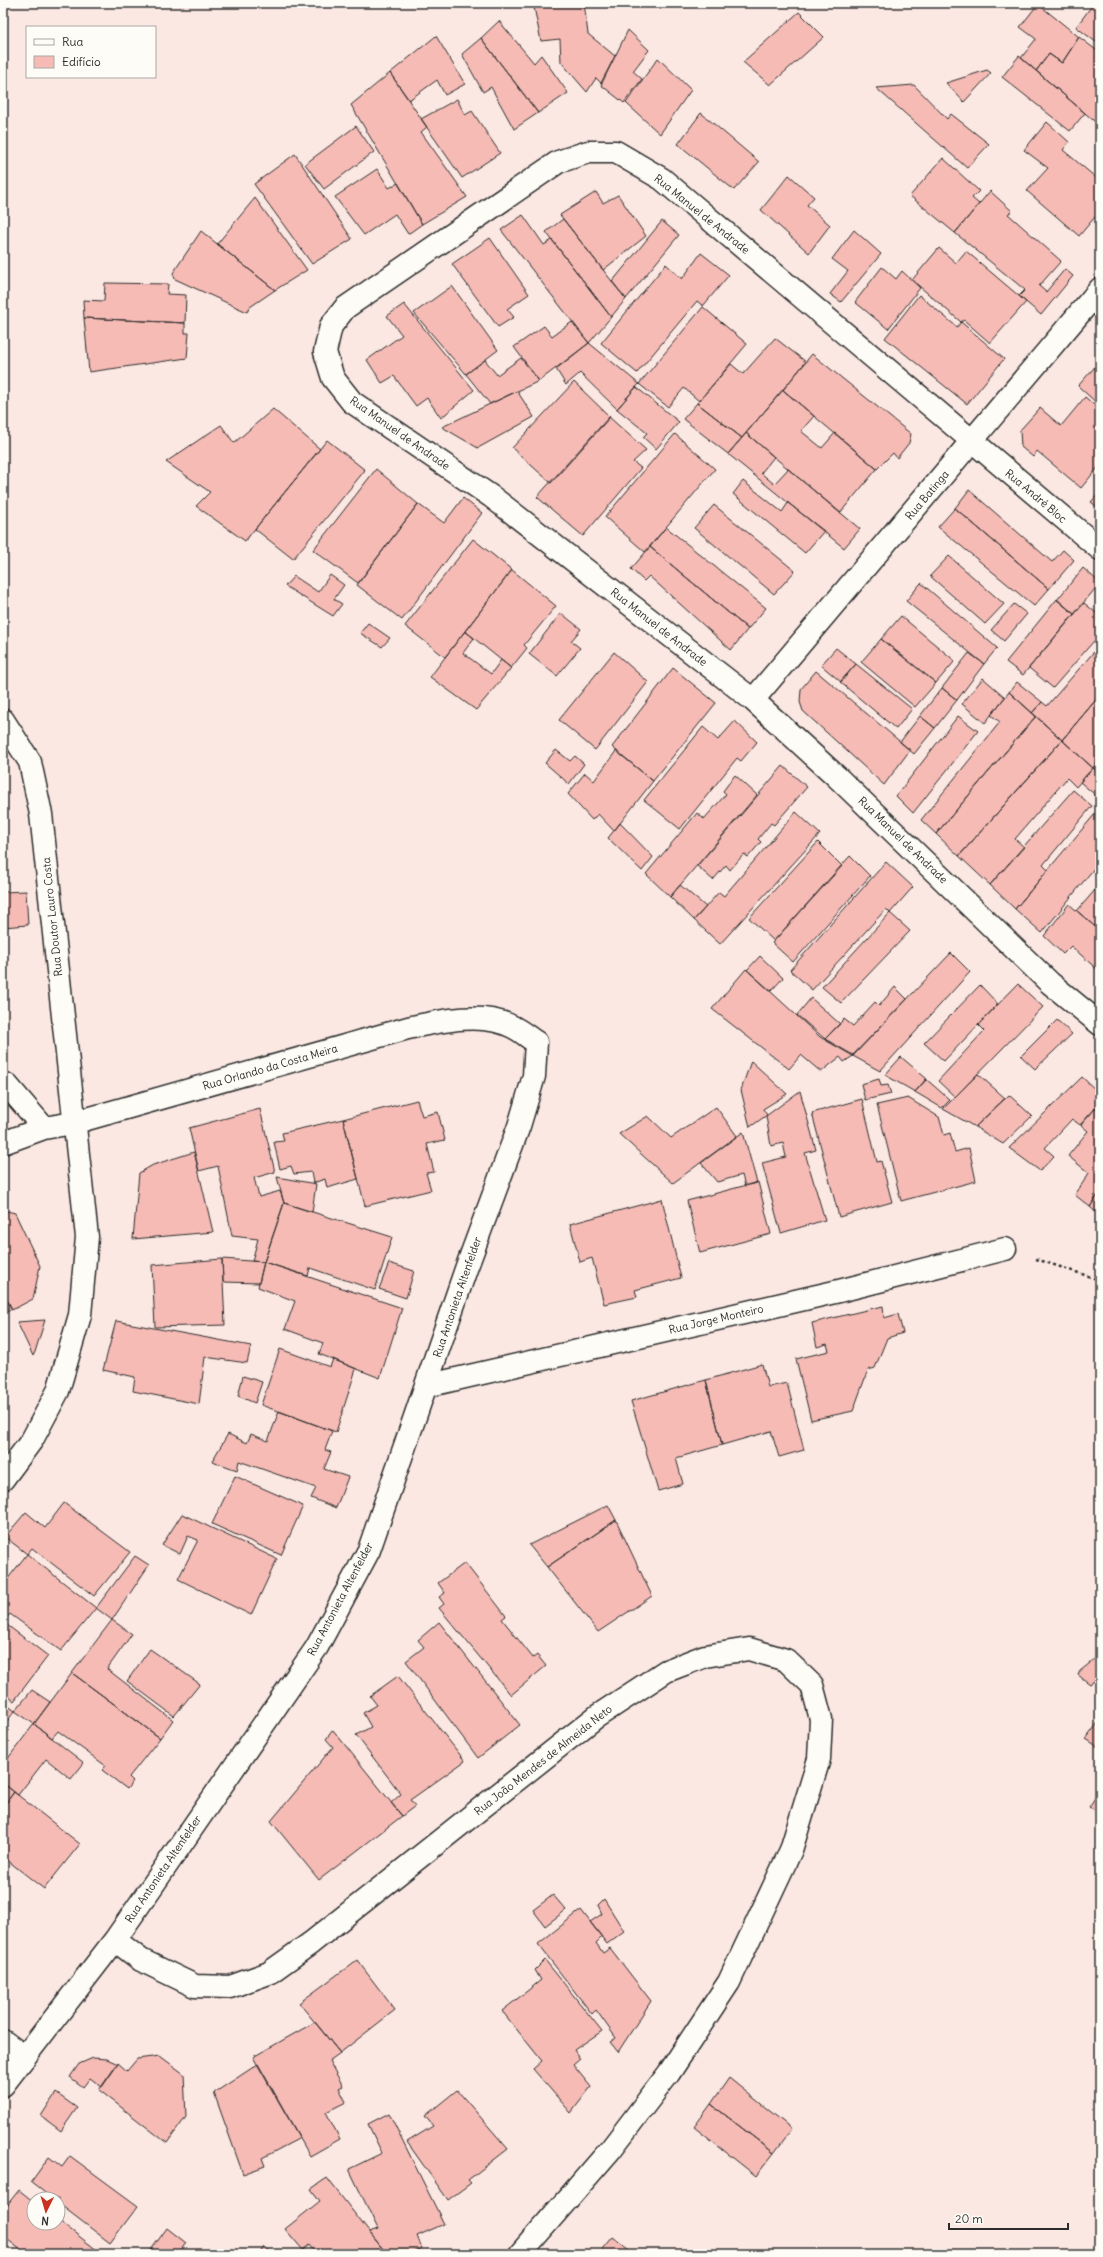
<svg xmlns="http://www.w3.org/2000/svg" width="1103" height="2257" font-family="Delius,sans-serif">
	<rect width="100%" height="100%" fill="#fbe8e3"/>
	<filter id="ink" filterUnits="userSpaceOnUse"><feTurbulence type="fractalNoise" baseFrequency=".025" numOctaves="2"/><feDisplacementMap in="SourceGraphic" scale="8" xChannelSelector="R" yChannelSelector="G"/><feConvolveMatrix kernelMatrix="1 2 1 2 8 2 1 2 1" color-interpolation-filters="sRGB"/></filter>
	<g filter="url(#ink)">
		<path fill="#f6bbb5" stroke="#2b2b2b" d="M584,3L588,34L615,56L601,83L596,78L587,92L561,62L560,39L541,41L534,7Z
			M1094,3H1100V45L1076,27Z
			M1038,4L1079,37L1062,63L1049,54L1036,71L1021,58L1036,39L1020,27Z
			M799,12L824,37L770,85L743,62Z
			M499,21L534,63L541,55L568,93L538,113L481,38Z
			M628,30L649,50L633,71L642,79L624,103L601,85Z
			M436,36L465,84L445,95L437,80L409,100L390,73Z
			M1079,37L1100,53V126L1036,71L1049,54L1062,63Z
			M481,38L538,113L514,129L491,87L483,92L462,54Z
			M1019,56L1085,113L1070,131L1002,77Z
			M658,58L691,90L660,134L626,103Z
			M987,70L991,73L964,102L946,83Z
			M390,73L427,127L421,132L467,197L422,224L351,105Z
			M914,85L947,119L951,114L989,144L967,168L876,88Z
			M457,99L465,115L472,111L500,153L462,178L421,119Z
			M701,113L759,162L734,190L678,144Z
			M1047,122L1069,142L1063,150L1100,181V211L1079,236L1027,191L1048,168L1024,150Z
			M356,126L374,152L324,189L305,164Z
			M295,154L352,239L312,264L254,184Z
			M943,158L979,191L972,198L979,204L955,233L910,196Z
			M377,169L389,188L398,183L422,224L408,234L395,214L364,235L335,197Z
			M789,175L814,197L807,205L830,225L809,253L761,210Z
			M990,191L1012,211L1008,214L1061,261L1039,286L1046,292L1065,269L1073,276L1041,315L1019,296L1025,290L955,233Z
			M596,192L603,203L618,195L646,236L603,270L560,215Z
			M255,198L307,270L275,290L217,244Z
			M523,215L544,245L552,240L611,317L589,343L501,230Z
			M563,219L626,299L611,317L546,232Z
			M662,221L679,235L626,299L612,282Z
			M854,230L881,254L841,302L830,294L848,271L832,259Z
			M201,231L211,239L275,290L250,307L247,312L175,279L173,273Z
			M490,238L529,294L507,309L514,317L498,327L452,264Z
			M939,248L956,263L966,251L1026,302L990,343L964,320L961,322L912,280Z
			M701,253L729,275L703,306L697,301L637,373L601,343L666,264L682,279Z
			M882,267L896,279L902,271L920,288L888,329L855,302Z
			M105,283L168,284L167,294L186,295L185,323L84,318L83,300L104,301Z
			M452,286L498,350L466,374L414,313Z
			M919,295L957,327L961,322L1004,359L967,404L885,338Z
			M404,304L474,390L441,418L427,398L416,406L394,376L382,383L367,360L402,335L387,316Z
			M703,307L747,344L699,401L684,388L668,407L639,384Z
			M84,318L185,323V333H189L187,358L89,372Z
			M572,322L589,343L539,381L514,347L544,326L552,336Z
			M775,338L806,362L742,438L697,403L731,364L743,374Z
			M589,343L639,384L617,409L580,373L566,385L556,369Z
			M812,354L911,434L909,443L897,458L893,453L877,469L783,390Z
			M521,358L539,381L490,404L466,374L485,360L497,375Z
			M1100,361V406L1078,386Z
			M574,382L610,417L551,483L512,448Z
			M636,387L679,422L656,449L643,437L647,433L617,409Z
			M783,390L814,416L801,431L822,448L835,433L877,469L840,513L746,433Z
			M517,391L534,417L478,448L442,427Z
			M1085,397L1100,410V465L1081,488L1037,451L1033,457L1021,447L1020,430L1040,408L1061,426Z
			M697,403L742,438L728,454L683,419Z
			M273,409L320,449L245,541L196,506L210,492L166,462L221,425L234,443Z
			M609,417L646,450L633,462L641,468L583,536L537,497Z
			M746,433L774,457L761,473L774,484L788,469L860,529L844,548L728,454Z
			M675,434L715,469L645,552L605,517Z
			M327,440L365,470L293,559L255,529Z
			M376,469L418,504L358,583L313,550Z
			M743,481L782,512L788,503L824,531L805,553L733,494Z
			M969,490L1052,562L1063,550L1074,560L1049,589L955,508Z
			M1100,492V509L1091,502Z
			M463,498L482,513L402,620L357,585L418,504L444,523Z
			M714,505L795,571L774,594L694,528Z
			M955,508L1049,589L1034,606L938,527Z
			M666,527L766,608L748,629L650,547Z
			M473,539L512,570L445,657L405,626Z
			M650,547L748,629L731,650L649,576L644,581L631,569Z
			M949,556L1004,604L985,624L930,576Z
			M1083,568L1100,583L1074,614L1057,600Z
			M512,570L556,606L524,645L527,648L511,668L465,631Z
			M330,575L344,585L334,599L342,604L333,616L285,586L294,576L318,592Z
			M921,583L997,648L984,664L906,601Z
			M1057,599L1074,614L1023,675L1006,662Z
			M1084,603L1100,616V634L1053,688L1029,668Z
			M1014,604L1027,614L1004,641L991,630Z
			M561,613L581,629L571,641L580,648L557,676L529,654Z
			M901,616L955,661L936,683L881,639Z
			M368,623L390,638L382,647L360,633Z
			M465,631L474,638L463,653L491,674L501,660L511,668L476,710L430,677Z
			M881,639L936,683L915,707L861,662Z
			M1098,647L1100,649V695L1062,740L1032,713L1042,702L1047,706Z
			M836,648L856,664L841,682L821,665Z
			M614,652L648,682L595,750L559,720Z
			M969,653L984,664L957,700L942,688Z
			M856,664L912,709L896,729L840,682Z
			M673,668L716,703L653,781L612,747Z
			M816,671L910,750L884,785L803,711L800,702L801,689Z
			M983,678L1005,697L985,723L962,704Z
			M1017,682L1042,702L1032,713L1009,692Z
			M942,688L957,700L935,728L920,716Z
			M1009,692L1036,716L936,834L921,820L1000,722L991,715Z
			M1100,695V759L1093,768L1062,740Z
			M920,716L935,728L914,754L900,742Z
			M958,716L978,731L913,813L896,796Z
			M1036,716L1062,740L959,856L936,834Z
			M735,721L757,742L741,761L737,758L680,829L644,800L703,727L718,740Z
			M1062,740L1093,768L1076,787L1067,778L1015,839L1024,847L990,885L959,856Z
			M556,750L570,761L575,756L584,764L569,784L545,763Z
			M616,751L653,781L614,831L598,814L592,820L568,794L585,773L594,781Z
			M1100,759V774L1093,768Z
			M783,766L807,787L774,825L771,823L758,839L761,842L748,857L744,854L730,870L726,865L713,880L697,866Z
			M1093,768L1100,774V799L1080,782Z
			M735,775L757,795L670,897L646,874L697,813L704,819L726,794L723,791Z
			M1073,790L1092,806L1043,865L1048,870L1015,909L990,885Z
			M1100,808V861L1042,933L1015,909Z
			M796,812L820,834L720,944L694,920L719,892L724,896Z
			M620,823L653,857L642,871L608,838Z
			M818,842L842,866L774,941L749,918Z
			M850,856L870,876L793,962L772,943Z
			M886,862L913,887L890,913L886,909L812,990L790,970Z
			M680,885L706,907L694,920L670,897Z
			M1095,890L1100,895V931L1077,911Z
			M26,891L28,925L3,927V892Z
			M1069,904L1100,931V972L1071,946L1063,954L1044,936Z
			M890,913L910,931L841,1003L822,987Z
			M951,953L970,972L880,1071L853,1056Z
			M760,956L783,978L771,991L747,970Z
			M746,969L820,1037L853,1056L844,1062L840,1057L821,1072L801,1055L789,1069L712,1009Z
			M1018,984L1043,1007L955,1097L938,1081L984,1031L978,1025Z
			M980,985L998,1004L944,1061L924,1043Z
			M895,987L907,999L853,1055L825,1039L844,1019L853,1026L875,1002L879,1006Z
			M811,998L840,1024L825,1039L797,1015Z
			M1057,1020L1072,1034L1035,1069L1021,1056Z
			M901,1057L927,1079L915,1092L885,1075Z
			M751,1061L787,1094L763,1109L767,1115L750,1127L741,1090Z
			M978,1074L1005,1098L975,1127L943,1109Z
			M1082,1077L1100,1094V1103L1080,1125L1072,1119L1045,1148L1054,1156L1040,1171L1009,1148Z
			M879,1079L881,1086L888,1085L891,1094L865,1100L861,1084Z
			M926,1079L950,1100L942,1108L915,1092Z
			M800,1091L816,1150L805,1153L825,1220L781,1233L762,1163L786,1157L783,1143L771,1146L766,1116Z
			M1009,1095L1032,1116L1003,1144L975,1127Z
			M908,1098L939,1117L944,1135L950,1133L955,1152L969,1148L976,1181L901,1201L877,1105Z
			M862,1099L877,1162L881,1161L892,1202L839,1217L812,1113Z
			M417,1100L422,1116L438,1112L445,1140L427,1144L434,1172L426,1173L431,1190L365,1206L343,1119Z
			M1100,1103V1192L1090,1207L1075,1195L1089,1173L1068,1156L1088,1131L1081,1125Z
			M716,1107L737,1136L673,1183L619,1134L648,1116L671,1138Z
			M260,1109L275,1172L254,1178L259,1197L280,1191L284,1203L264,1262L252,1261L258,1239L232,1236L218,1166L199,1171L189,1128Z
			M343,1119L358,1179L327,1188L325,1179L313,1183L311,1172L294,1174L291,1166L280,1169L274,1142L284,1141L282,1133Z
			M743,1132L757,1183L745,1186L742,1175L717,1182L701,1163Z
			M194,1152L213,1232L133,1239L139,1173L153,1165Z
			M277,1177L316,1184L312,1212L284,1203Z
			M758,1182L771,1234L700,1253L687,1201Z
			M1100,1192V1216L1090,1207Z
			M662,1199L681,1278L635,1290L637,1297L604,1304L592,1258L580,1262L570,1224Z
			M284,1203L392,1237L375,1290L310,1268L308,1276L264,1262Z
			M3,1210L15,1213L40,1266L33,1299L12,1310L3,1292Z
			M222,1259L264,1262L259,1283L223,1282Z
			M222,1259L225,1325L155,1327L152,1265Z
			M264,1262L402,1308L380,1378L319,1354L323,1343L285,1329L295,1301L258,1287Z
			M389,1263L414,1271L406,1298L379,1289Z
			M3,1292L12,1309L3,1314Z
			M883,1306L884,1318L898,1314L903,1333L887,1338L875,1368L868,1370L853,1411L811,1420L796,1359L829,1351L827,1344L817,1347L812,1323Z
			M45,1320L35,1352L33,1356L17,1322Z
			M116,1321L251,1346L247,1363L205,1357L199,1404L133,1391L135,1377L103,1370Z
			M280,1349L330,1367L333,1359L356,1369L336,1432L261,1405Z
			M762,1364L768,1387L787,1383L804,1450L779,1457L771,1431L722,1445L706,1380Z
			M243,1376L262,1382L255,1403L238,1396Z
			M706,1380L722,1445L676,1458L683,1484L658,1491L631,1401Z
			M279,1411L332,1431L325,1450L331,1452L324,1469L348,1477L336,1508L311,1498L316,1488L239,1461L237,1470L212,1461L228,1434L247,1443L251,1434L268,1441Z
			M235,1476L303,1506L281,1555L212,1524Z
			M64,1503L130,1552L94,1596L32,1548L27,1554L5,1537L26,1512L45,1528Z
			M608,1505L616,1520L547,1567L529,1545Z
			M182,1514L277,1559L251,1615L178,1579L198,1540L188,1536L180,1554L162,1545Z
			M616,1520L652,1596L598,1632L547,1567Z
			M27,1554L96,1608L61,1651L10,1614L3,1622V1585Z
			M135,1556L149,1565L112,1620L96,1608Z
			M465,1563L506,1616L502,1619L533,1658L537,1655L546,1666L511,1695L439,1608L444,1604L439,1597L445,1593L438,1583Z
			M112,1620L132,1634L107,1669L173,1720L160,1738L72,1673Z
			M3,1622L48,1656L14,1701L3,1692Z
			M439,1622L520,1725L478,1758L406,1661L424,1647L418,1640Z
			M150,1649L200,1684L174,1716L127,1681Z
			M1100,1655V1677L1090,1684L1078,1675L1080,1671Z
			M72,1673L160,1738L129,1777L133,1781L127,1789L102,1770L106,1766L58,1731L52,1738L34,1724Z
			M398,1676L465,1761L410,1800L415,1806L402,1816L391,1803L401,1794L356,1735L371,1727L363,1713L377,1705L370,1696Z
			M32,1690L50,1702L34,1724L15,1711Z
			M3,1702L15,1711L3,1726Z
			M1100,1720V1748L1086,1739Z
			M34,1724L84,1763L71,1779L46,1759L18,1795L3,1783V1765Z
			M333,1730L402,1816L319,1880L271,1821L333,1747L326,1739Z
			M3,1783L14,1792L3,1807Z
			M1100,1790V1812L1089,1807Z
			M14,1792L80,1844L44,1889L3,1857V1807Z
			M553,1895L566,1910L545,1926L533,1910Z
			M604,1899L624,1931L607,1944L590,1922L602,1914L598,1905Z
			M581,1910L602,1937L596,1943L603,1953L610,1948L651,2001L618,2052L610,2042L616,2038L596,2010L592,2014L538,1944Z
			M357,1960L395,2010L340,2053L299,2003Z
			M545,1960L602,2031L574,2050L580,2059L573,2065L591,2087L571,2113L533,2069L542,2061L502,2011L541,1980L535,1970Z
			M315,2022L340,2053L329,2061L343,2086L339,2088L346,2102L326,2112L340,2139L310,2156L253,2057Z
			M160,2056L184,2074L186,2117L167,2143L99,2090L118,2063L127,2071L137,2059Z
			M93,2058L107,2059L118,2064L102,2087L90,2078L83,2087L70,2077L79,2064Z
			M258,2064L300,2138L262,2158L265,2166L243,2174L214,2093Z
			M729,2078L792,2129L774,2153L711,2104Z
			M457,2090L508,2149L468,2180L471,2183L448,2200L407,2142L433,2126L425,2116Z
			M56,2093L77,2108L61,2131L41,2116Z
			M711,2104L774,2153L756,2176L694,2127Z
			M389,2113L444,2224L417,2236L422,2248L409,2254H387L369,2232L378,2229L349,2169L382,2153L368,2124Z
			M70,2156L138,2206L110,2243L58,2203V2199H53L31,2182L49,2157L62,2167Z
			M327,2178L369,2232L387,2254H316L309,2245L303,2250L285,2229L320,2201L311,2189Z
			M19,2190L34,2202V2223H58V2220L102,2254H26L3,2236V2210Z
			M167,2228L186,2243L178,2254H148Z
			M613,2237L634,2254H599Z
			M264,2247L272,2254H259Z"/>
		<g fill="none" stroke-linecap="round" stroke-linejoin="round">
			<defs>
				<path id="minor" d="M1100,549L662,179L616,152H588L558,162L345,308L331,326L325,352L333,378L352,402L492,497L753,700L836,776L1050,983L1100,1024
					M753,700L1100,289
					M3,720L30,762L41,814L87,1237L80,1315L58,1391L32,1440L3,1479
					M3,1083L7,1085L44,1128
					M3,1143L44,1128L73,1123L408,1028C440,1021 482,1011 513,1027C521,1031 528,1037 536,1042L534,1076L519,1126L466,1269L369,1550L317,1647L115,1940L3,2085
					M426,1386L839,1291L1005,1249
					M115,1940L141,1960L195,1986L230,1987L269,1973L311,1943L596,1717L666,1671L705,1656L749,1649L786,1660L812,1685L821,1719L819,1759L791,1850L729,1982L669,2073L611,2149L520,2254
					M3,2041L25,2057"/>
			</defs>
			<use href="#minor" stroke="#2b2b2b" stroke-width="25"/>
			<path stroke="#2b2b2b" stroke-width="2.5" stroke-dasharray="3 3" stroke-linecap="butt" d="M1036,1259L1100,1280"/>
			<use href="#minor" stroke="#fdfcf7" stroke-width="22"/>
		</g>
	</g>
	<g text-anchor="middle" stroke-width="4" stroke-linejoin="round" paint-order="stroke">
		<g font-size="11" fill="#2b2b2b" stroke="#fdfcf7">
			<text transform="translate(702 214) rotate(39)" y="4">Rua Manuel de Andrade</text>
			<text transform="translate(400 433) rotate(35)" y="4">Rua Manuel de Andrade</text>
			<text transform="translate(927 495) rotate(-50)" y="4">Rua Batinga</text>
			<text transform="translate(1036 496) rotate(40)" y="4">Rua André Bloc</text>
			<text transform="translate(659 627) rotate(38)" y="4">Rua Manuel de Andrade</text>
			<text transform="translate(903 840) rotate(44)" y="4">Rua Manuel de Andrade</text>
			<text transform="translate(52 917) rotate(-96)" y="4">Rua Doutor Lauro Costa</text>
			<text transform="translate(270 1067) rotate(-16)" y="4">Rua Orlando da Costa Meira</text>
			<text transform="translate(457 1297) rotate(-71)" y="4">Rua Antonieta Altenfelder</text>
			<text transform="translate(716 1319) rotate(-13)" y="4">Rua Jorge Monteiro</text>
			<text transform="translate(340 1599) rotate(-62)" y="4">Rua Antonieta Altenfelder</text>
			<text transform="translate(543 1760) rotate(-38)" y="4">Rua João Mendes de Almeida Neto</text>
			<text transform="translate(163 1869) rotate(-56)" y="4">Rua Antonieta Altenfelder</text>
		</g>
	</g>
	<rect width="1103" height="2257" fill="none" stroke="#fdfcf7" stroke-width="16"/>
	<rect x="8" y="8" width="1087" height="2241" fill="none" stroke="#2b2b2b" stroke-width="1.5" filter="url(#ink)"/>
	<rect x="26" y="26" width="130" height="52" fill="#fdfcf7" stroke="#a9a8a5"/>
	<rect x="34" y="39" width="20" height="6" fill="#fdfcf7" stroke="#a9a8a5"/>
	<text x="62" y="46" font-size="12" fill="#2b2b2b">Rua</text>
	<rect x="34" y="56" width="20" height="12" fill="#f6bbb5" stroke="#a9a8a5"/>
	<text x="62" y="66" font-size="12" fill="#2b2b2b">Edifício</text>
	<g transform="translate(46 2211) rotate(185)"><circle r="19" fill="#fdfcf7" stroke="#a9a8a5"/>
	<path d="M0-3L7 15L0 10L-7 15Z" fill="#c8321e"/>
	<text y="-6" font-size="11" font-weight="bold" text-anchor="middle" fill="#2b2b2b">N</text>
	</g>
	<path d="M949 2223v6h119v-6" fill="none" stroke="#2b2b2b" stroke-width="2"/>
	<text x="955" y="2223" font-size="12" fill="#2b2b2b" stroke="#fdfcf7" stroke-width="3" paint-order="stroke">20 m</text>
</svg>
